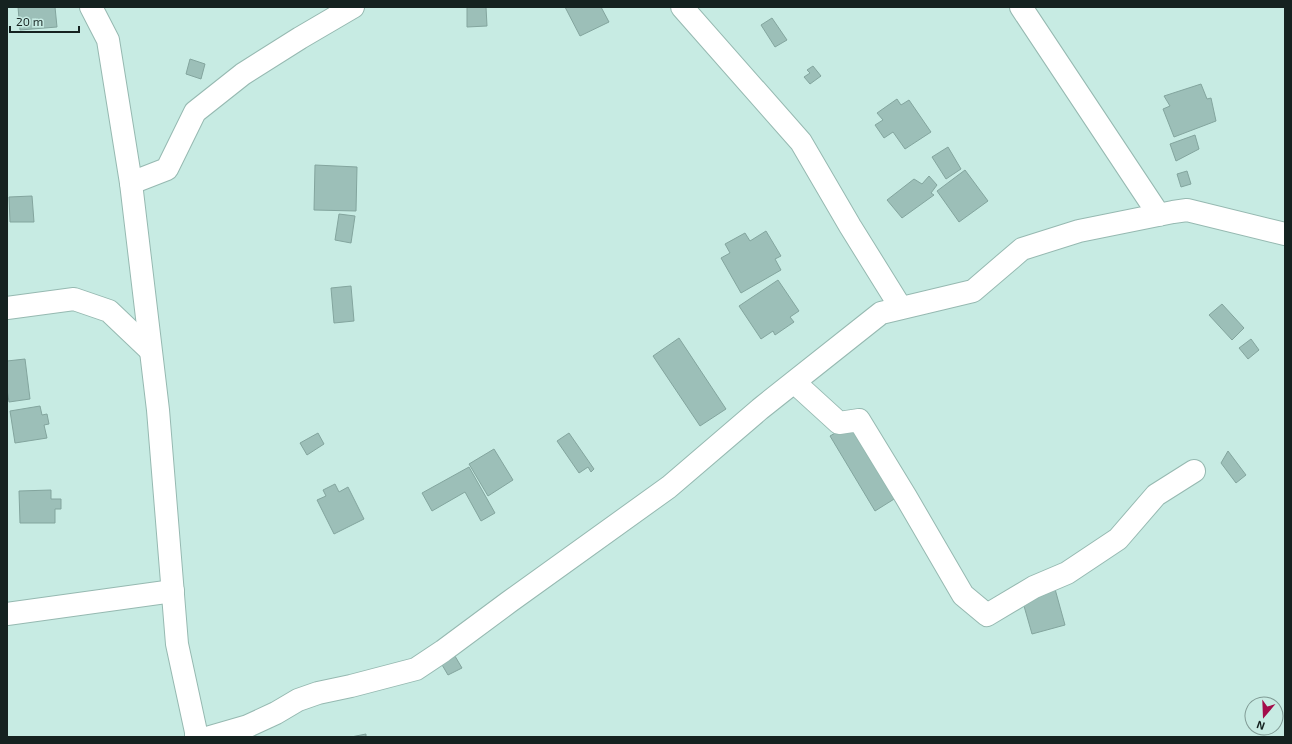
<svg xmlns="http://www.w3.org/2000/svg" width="1292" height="744" font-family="'Exo 2',sans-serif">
	<rect width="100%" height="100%" fill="#c7ebe3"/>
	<path fill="#9cbfb8" stroke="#83a59e" d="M18,7H55L57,27L20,30Z
		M467,7H486L487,26L467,27Z
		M565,7H601L609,22L580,36Z
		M772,18L787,40L775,47L761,25Z
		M190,59L205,64L201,79L186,74Z
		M813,66L821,76L810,84L804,77L810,73L807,70Z
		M1201,84L1207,99L1211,98L1216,121L1174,137L1163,109L1170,106L1164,96Z
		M897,99L901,105L909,100L931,132L905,149L893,132L884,138L875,125L883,120L877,113Z
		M1195,135L1199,149L1176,161L1170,144Z
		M948,147L961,169L946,179L932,157Z
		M315,165L357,167L356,211L314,210Z
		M965,170L988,201L959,222L937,191Z
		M1187,171L1191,184L1181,187L1177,174Z
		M929,176L937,185L931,193L934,195L902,218L887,200L914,179L922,184Z
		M32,196L34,222H10L9,197Z
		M339,214L355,216L351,243L335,240Z
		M766,231L781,256L775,259L781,270L741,293L721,258L730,253L725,244L745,233L750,241Z
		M778,280L799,311L790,317L794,322L775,335L773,331L761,339L739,306Z
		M351,286L354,321L334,323L331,288Z
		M1222,304L1244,328L1232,340L1209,315Z
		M679,338L726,409L700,426L653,356Z
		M1251,339L1259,350L1248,359L1239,348Z
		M25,359L30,399L9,402L7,390V361Z
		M40,406L42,415L47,414L49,424L44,425L47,438L15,443L10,411Z
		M854,422L899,496L875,511L830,436Z
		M318,433L324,444L307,455L300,443Z
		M569,433L594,469L591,472L588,467L579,473L557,441Z
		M494,449L513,480L488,496L469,464Z
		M1228,451L1246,475L1236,483L1221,463Z
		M469,467L495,513L481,521L465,492L432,511L422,493Z
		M335,484L339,492L348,487L364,519L334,534L317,500L326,496L323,490Z
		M51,490V499H61V509H55V523H20L19,491Z
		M1055,589L1065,625L1032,634L1022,599Z
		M452,651L462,668L448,675L438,658Z
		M366,734V737H351Z"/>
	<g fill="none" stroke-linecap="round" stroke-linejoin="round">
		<defs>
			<path id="minor" d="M682,7L801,142L850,226L901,308
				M1021,7L1159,215
				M131,183L167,169L195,112L243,74L300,38L353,7
				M7,308L74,299L109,311L150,350
				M794,382L839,423L859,420L906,497L963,595L987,615L1034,587L1067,573L1118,539L1156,495L1194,471
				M7,614L173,591
				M210,737L248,726L276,713L298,700L318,693L351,686L416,669L443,651L509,602L669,487L760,409L881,313L973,291L1022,249L1079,231L1173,212L1187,210L1285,234"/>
			<path id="tertiary" d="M91,7L108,40L131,183L158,410L177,644L196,732V737"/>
		</defs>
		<use href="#minor" stroke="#96b9b1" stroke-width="24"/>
		<use href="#tertiary" stroke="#96b9b1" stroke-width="24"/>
		<use href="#minor" stroke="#fff" stroke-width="22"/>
		<use href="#tertiary" stroke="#fff" stroke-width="22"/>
	</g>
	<rect width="1292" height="744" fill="none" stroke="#152220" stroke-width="16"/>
	<g transform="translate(1264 716) rotate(199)"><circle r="19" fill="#c7ebe3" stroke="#809b95"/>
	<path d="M0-3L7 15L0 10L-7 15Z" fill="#a30c4a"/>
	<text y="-6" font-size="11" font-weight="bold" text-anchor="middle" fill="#152220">N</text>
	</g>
	<path d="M10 26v6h69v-6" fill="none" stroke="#152220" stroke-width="2"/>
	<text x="16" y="26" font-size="12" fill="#152220" stroke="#c7ebe3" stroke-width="3" paint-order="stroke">20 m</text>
</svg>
